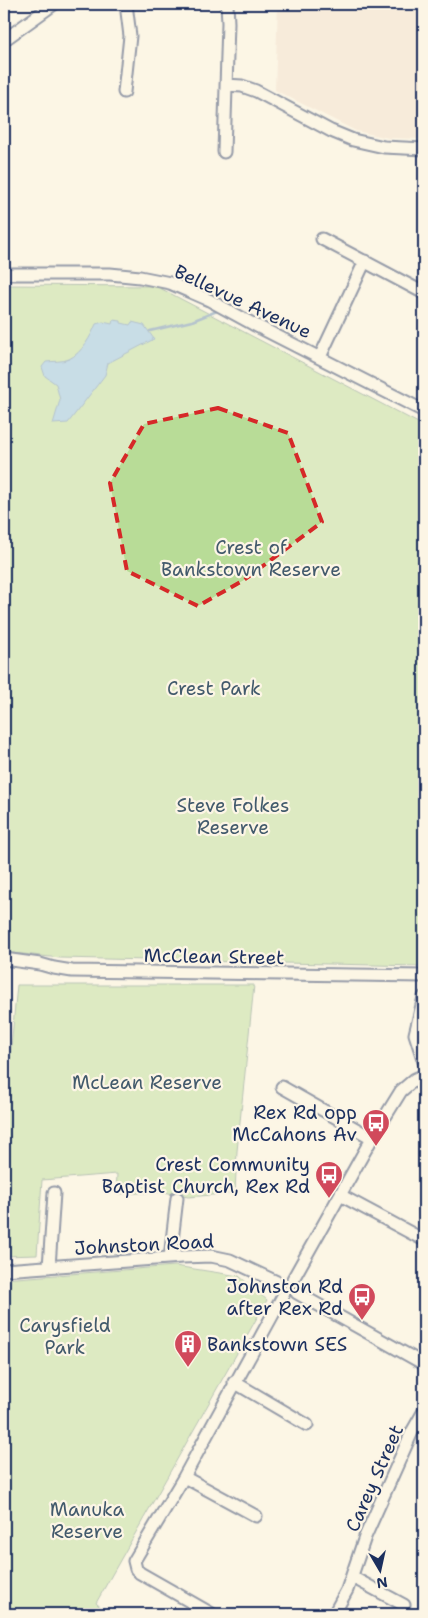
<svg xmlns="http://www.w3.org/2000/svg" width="428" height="1618" font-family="'Shantell Sans',sans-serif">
	<rect width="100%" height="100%" fill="#fcf5e5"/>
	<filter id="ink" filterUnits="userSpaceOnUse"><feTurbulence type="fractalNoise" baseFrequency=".02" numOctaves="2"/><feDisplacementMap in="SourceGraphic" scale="10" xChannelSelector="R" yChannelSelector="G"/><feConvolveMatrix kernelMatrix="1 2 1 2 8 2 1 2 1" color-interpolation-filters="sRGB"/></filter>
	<g filter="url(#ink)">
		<path fill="#f2decc" d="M278,4H424V139L389,138L356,131L275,90Z"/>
		<path fill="#b8dc97" stroke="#6a867a" d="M4,285L156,286L424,426V949L419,966L60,958L4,952Z
			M17,985H254L237,1151L235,1193L188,1197L164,1192L116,1194L117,1174L42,1180L37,1255L4,1256V1120Z
			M175,1266L239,1276L267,1300L96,1603L108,1614H4V1279Z"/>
		<path fill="#8abee7" stroke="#5e85b0" d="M113,320L121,321V323L130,325L132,322L144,325L154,339L108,363L105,375L68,423L53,424L60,400L56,384L45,376L42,367L46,362C53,361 63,362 69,359C82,353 91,336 96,324L103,322L112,324Z"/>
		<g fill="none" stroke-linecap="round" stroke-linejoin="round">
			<path stroke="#5e85b0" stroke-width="2.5" d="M150,331L192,321L217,311"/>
			<defs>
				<path id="minor" d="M4,40L54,4
					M226,85L242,86L256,91L331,131L353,140L384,147L424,149
					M124,92L130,36L126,4
					M224,152L228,23L227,4
					M322,239L424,293
					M4,274H110L140,277L170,283L209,300L253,324L424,411
					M320,357L365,261
					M4,959L40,964L54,968L72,971L424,976
					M424,997L415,1034L424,1062
					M282,1087L372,1138
					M340,1195L424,1240
					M170,1258L177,1198
					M49,1267L54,1193
					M4,1270L182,1257L211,1256L230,1260L279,1283
					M293,1279L372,1138L401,1091L415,1079L424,1075
					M297,1293L424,1364
					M234,1382L307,1425
					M184,1477L256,1516
					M352,1577L404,1605
					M212,1614L140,1573L136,1569L134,1561L184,1477L283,1296
					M334,1614L347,1590L365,1537L412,1432L424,1411"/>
			</defs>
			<use href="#minor" stroke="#1b2f5e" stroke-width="15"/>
			<use href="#minor" stroke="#fcf5e5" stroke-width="11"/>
		</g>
	</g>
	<path d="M0 0H428V1618H0ZM218,408L288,433L322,522L244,580L198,606L127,571L110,483L144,424Z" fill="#fcf5e5" fill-opacity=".55" fill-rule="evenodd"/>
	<path fill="none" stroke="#d62828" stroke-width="4" stroke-dasharray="10 6" stroke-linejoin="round" d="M218,408L288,433L322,522L244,580L198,606L127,571L110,483L144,424Z"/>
	<defs>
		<symbol id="bus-pin" viewBox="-11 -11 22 30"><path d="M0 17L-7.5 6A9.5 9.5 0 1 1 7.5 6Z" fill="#d1495b" stroke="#fcf5e5"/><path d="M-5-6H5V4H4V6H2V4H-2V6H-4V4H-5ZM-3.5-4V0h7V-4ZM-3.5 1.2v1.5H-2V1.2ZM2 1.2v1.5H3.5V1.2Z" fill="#fff"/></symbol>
		<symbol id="building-pin" viewBox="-11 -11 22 30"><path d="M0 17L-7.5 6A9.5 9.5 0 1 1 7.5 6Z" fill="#d1495b" stroke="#fcf5e5"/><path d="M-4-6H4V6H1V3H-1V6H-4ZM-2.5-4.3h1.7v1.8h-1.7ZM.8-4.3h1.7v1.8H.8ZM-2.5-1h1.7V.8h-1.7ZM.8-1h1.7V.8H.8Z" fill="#fff"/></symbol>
	</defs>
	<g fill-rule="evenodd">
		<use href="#bus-pin" x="360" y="1107" width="32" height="43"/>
		<use href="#bus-pin" x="313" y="1159" width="32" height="43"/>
		<use href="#bus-pin" x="346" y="1281" width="32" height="43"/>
		<use href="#building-pin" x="172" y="1328" width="32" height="43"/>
	</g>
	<g text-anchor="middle" stroke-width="4.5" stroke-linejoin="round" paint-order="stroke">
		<g font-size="19" fill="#1b2f5e" stroke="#fcf5e5">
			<text transform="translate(243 301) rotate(25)" y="7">Bellevue Avenue</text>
			<text transform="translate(214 956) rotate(1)" y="7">McClean Street</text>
			<text transform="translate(144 1244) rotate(-3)" y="7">Johnston Road</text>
			<text transform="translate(374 1478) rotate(-66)" y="7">Carey Street</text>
		</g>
		<g font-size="19" fill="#425a6c" stroke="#fcf5e5">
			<text x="251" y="554">Crest of<tspan x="251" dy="22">Bankstown Reserve</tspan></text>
			<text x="214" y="695">Crest Park</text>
			<text x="233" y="812">Steve Folkes<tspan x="233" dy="22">Reserve</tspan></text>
			<text x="147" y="1089">McLean Reserve</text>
			<text x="65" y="1332">Carysfield<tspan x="65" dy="22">Park</tspan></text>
			<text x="87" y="1516">Manuka<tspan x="87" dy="22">Reserve</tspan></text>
		</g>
		<g font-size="19" fill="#1b2f5e" stroke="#fcf5e5" text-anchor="end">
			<text x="357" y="1119">Rex Rd opp<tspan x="357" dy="22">McCahons Av</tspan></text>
			<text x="310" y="1171">Crest Community<tspan x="310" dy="22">Baptist Church, Rex Rd</tspan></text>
			<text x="343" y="1293">Johnston Rd<tspan x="343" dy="22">after Rex Rd</tspan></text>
			<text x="207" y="1351" text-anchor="start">Bankstown SES</text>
		</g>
	</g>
	<rect width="428" height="1618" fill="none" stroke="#fcf5e5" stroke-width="20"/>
	<rect x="10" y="10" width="408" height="1598" fill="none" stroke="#1b2f5e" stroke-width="2" filter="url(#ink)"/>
	<g transform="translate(380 1570) rotate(171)" stroke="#fcf5e5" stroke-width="4" paint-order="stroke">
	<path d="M0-4L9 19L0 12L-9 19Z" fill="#1b2f5e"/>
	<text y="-8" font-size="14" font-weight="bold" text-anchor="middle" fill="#1b2f5e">N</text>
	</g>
</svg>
